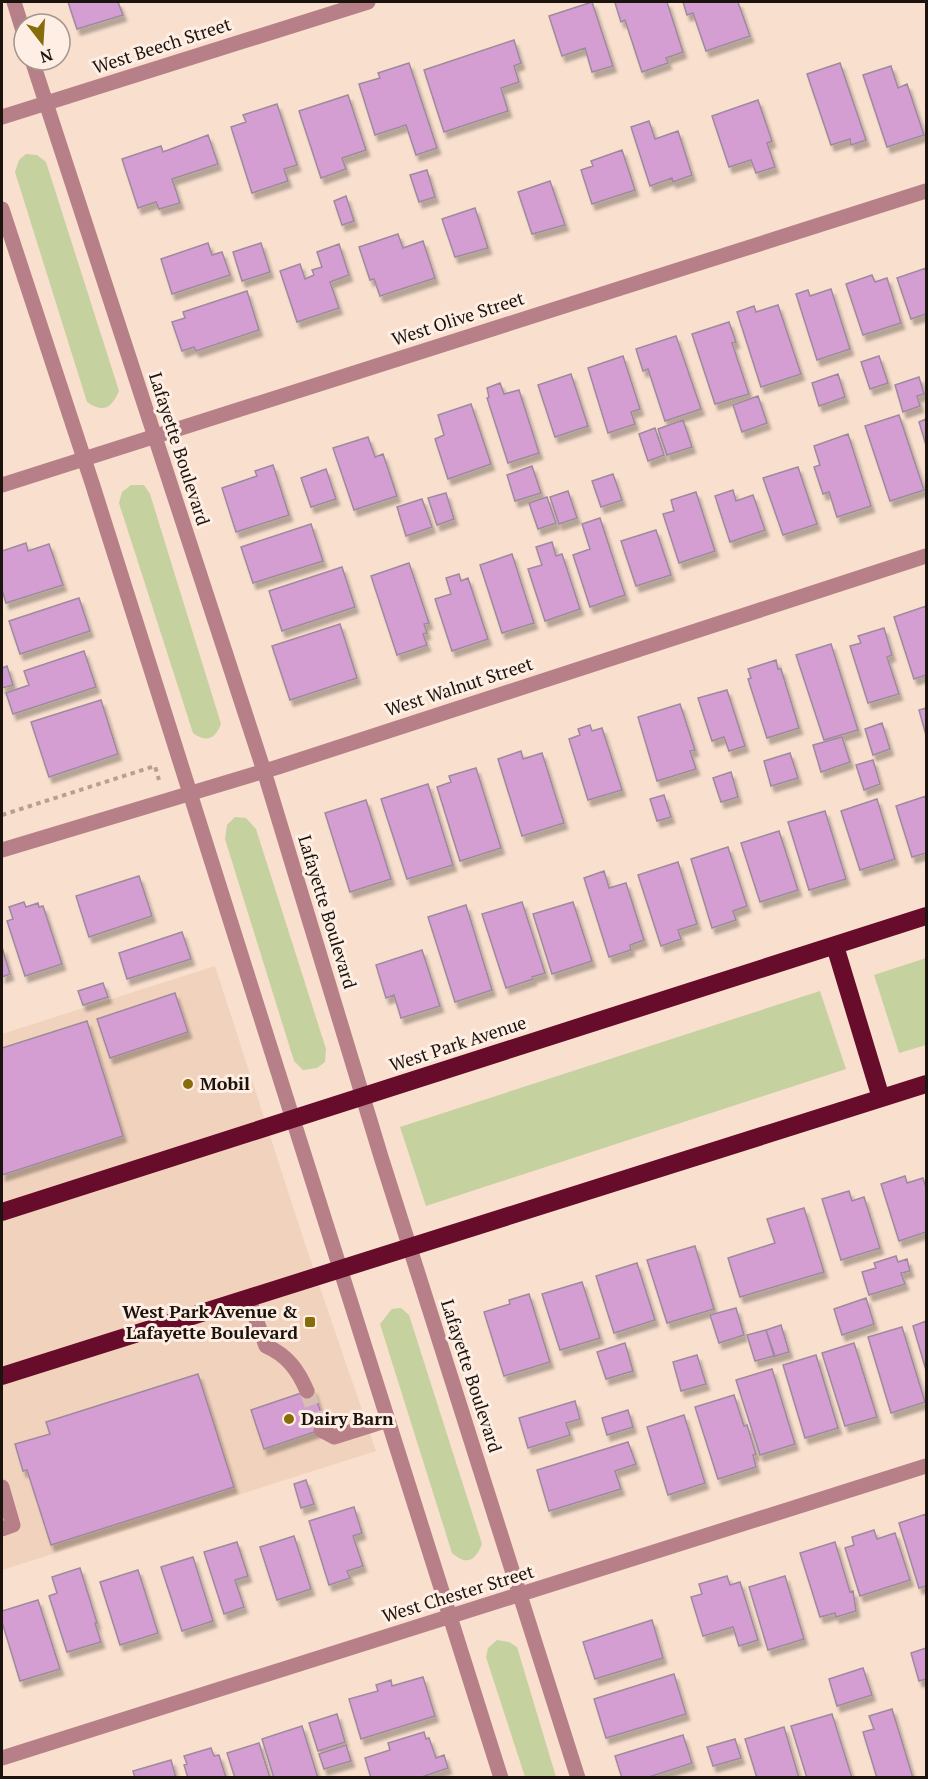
<svg xmlns="http://www.w3.org/2000/svg" width="928" height="1779" font-family="'PT Serif',serif">
	<defs>
		<filter id="shadow"><feDropShadow dx="3.5" dy="6" stdDeviation="1.5" flood-color="#0004"/></filter>
	</defs>
	<rect width="100%" height="100%" fill="#f8dfce"/>
	<path fill="#f1d2bc" d="M215,966L304,1241L376,1451L2,1570V1034Z"/>
	<path fill="#c5d19e" d="M26,154L37,155L46,162L119,391C111,409 103,413 87,402L15,172L19,160Z
		M131,485H144L150,494L221,724C215,739 207,743 193,733L119,503L122,492Z
		M235,817L246,818L256,829L326,1049L325,1062L317,1068L303,1070L294,1061L225,839L227,825Z
		M926,958V1045L899,1053L874,975Z
		M820,991L846,1069L426,1206L400,1127Z
		M401,1308L409,1315L482,1544C475,1561 467,1566 452,1553L380,1324L392,1309Z
		M497,1640L509,1642L517,1647L556,1777H525L486,1657L488,1648Z"/>
	<path fill="#d59ed2" stroke="#9e8a9d" stroke-width="1.5" filter="url(#shadow)" d="M68,2H118L123,15L77,29Z
		M592,2L613,66L592,72L585,48L562,56L549,16Z
		M618,2H667L683,52L666,58L668,63L642,72L625,20L621,22L615,3Z
		M683,2H738L750,36L706,51L693,13L687,15Z
		M514,40L521,63L514,66L519,82L501,88L508,111L444,132L424,70Z
		M409,63L437,148L416,155L406,125L375,135L359,84L380,78L378,73Z
		M840,63L866,140L851,145L850,139L831,145L807,74Z
		M891,66L898,88L907,84L924,135L887,147L863,75Z
		M348,95L366,150L342,158L346,169L321,178L299,111Z
		M758,100L772,141L767,143L775,167L756,173L751,160L729,167L712,116Z
		M277,104L297,165L284,169L288,181L252,193L231,127L246,122L243,115Z
		M649,121L655,139L678,131L692,175L673,182L672,178L650,186L631,127Z
		M208,135L218,164L172,179L180,203L159,209L156,202L138,208L122,159L161,146L163,152Z
		M622,150L635,190L592,204L581,170L593,166L591,161Z
		M427,170L435,197L419,202L410,175Z
		M550,181L565,225L532,234L518,192Z
		M346,196L354,221L342,225L334,201Z
		M475,208L488,248L455,257L442,219Z
		M398,234L403,248L423,241L435,278L380,296L374,279L370,280L359,247Z
		M208,243L212,255L222,252L230,275L172,294L161,259Z
		M261,243L270,272L242,281L233,252Z
		M339,244L349,275L330,282L339,308L297,322L280,271L300,264L305,279L314,275L312,270L322,267L317,252Z
		M926,268V314L911,319L897,278Z
		M872,275L875,282L887,278L901,323L863,335L846,284Z
		M831,289L850,349L817,360L796,294L808,290L810,296Z
		M247,291L259,330L196,351L194,347L182,351L172,322L185,318L183,312Z
		M778,305L801,374L761,387L737,312L754,306L756,312Z
		M729,322L736,342L732,343L749,394L715,404L692,334Z
		M676,336L701,409L665,421L648,369L643,371L636,349Z
		M623,356L640,409L631,412L635,424L608,433L588,368Z
		M879,356L888,383L870,389L861,362Z
		M571,374L588,426L555,437L538,385Z
		M838,374L845,397L819,406L812,383Z
		M919,377L924,394L917,396L920,406L903,412L895,385Z
		M500,383L504,394L519,390L539,453L508,463L487,398L489,397L487,388Z
		M758,396L767,423L742,432L733,405Z
		M471,404L491,464L448,479L435,439L444,435L438,415Z
		M899,415L924,490L890,501L865,426Z
		M926,419V445L919,422Z
		M683,420L692,447L667,455L658,429Z
		M655,428L664,455L648,461L639,434Z
		M848,434L871,506L837,517L829,492L823,494L814,467L820,465L814,446Z
		M368,437L375,457L383,454L397,496L354,510L333,448Z
		M273,465L289,515L236,532L222,488L257,476L255,471Z
		M532,466L541,493L515,501L507,475Z
		M798,467L817,524L783,535L763,478Z
		M326,469L336,499L311,507L301,478Z
		M613,474L622,500L601,507L592,481Z
		M733,490L736,501L753,495L765,530L730,542L715,496Z
		M568,491L577,518L559,524L550,497Z
		M696,492L715,551L679,563L663,514L674,511L671,500Z
		M446,493L454,519L437,525L428,498Z
		M547,497L556,523L538,529L529,503Z
		M422,499L432,527L406,536L397,507Z
		M600,518L625,595L590,607L573,555L590,549L582,524Z
		M311,524L323,561L253,583L241,547Z
		M656,530L671,575L636,586L621,541Z
		M552,542L556,556L562,554L580,609L545,621L528,569L542,565L536,547Z
		M26,543L28,551L49,544L63,585L6,603L2,590V551Z
		M512,554L534,623L502,633L480,565Z
		M409,563L429,623L424,624L427,633L423,634L427,645L397,655L371,576Z
		M342,567L355,607L282,631L269,591Z
		M459,574L461,581L468,578L488,639L452,651L435,599L451,594L446,578Z
		M79,598L90,631L20,654L9,621Z
		M926,606V675L914,679L894,617Z
		M340,624L357,678L290,700L272,646Z
		M884,628L892,655L887,657L899,694L868,703L850,646L861,643L858,636Z
		M831,644L858,730L824,740L796,655Z
		M84,651L96,687L13,714L6,693L29,685L24,671Z
		M776,660L778,669H781L799,728L767,738L748,679L751,678L748,669Z
		M7,666L13,685L2,688V668Z
		M727,690L745,746L729,751L724,737L712,741L698,698Z
		M101,700L118,754L49,777L31,722Z
		M680,704L695,750L690,751L696,769L657,781L638,717Z
		M926,708V735L919,710Z
		M882,723L890,749L873,755L865,729Z
		M590,725L592,731L602,728L622,790L588,800L569,739L580,735L578,729Z
		M842,737L850,762L821,772L813,745Z
		M521,751L523,759L542,753L564,823L522,836L498,759Z
		M790,753L798,778L771,786L764,761Z
		M873,760L880,784L864,790L856,765Z
		M476,768L501,848L460,861L437,787L451,782L449,776Z
		M731,772L738,797L721,802L713,778Z
		M428,784L453,865L407,879L381,799Z
		M664,795L671,817L657,821L650,799Z
		M926,796V853L912,857L896,806Z
		M877,799L895,859L860,870L841,811Z
		M366,800L391,879L350,892L325,813Z
		M825,811L846,879L809,890L788,822Z
		M779,831L798,890L760,902L741,843Z
		M728,847L747,906L733,911L736,920L712,928L691,859Z
		M678,862L697,924L678,930L681,939L661,946L638,875Z
		M604,871L609,888L626,883L644,940L630,945L631,950L609,957L584,878Z
		M139,876L152,916L89,937L76,896Z
		M24,902L26,907L38,903L39,907L43,906L62,964L25,976L7,921L13,919L9,907Z
		M522,902L545,973L532,977L533,979L506,988L482,914Z
		M573,902L592,961L552,974L533,914Z
		M466,905L492,990L455,1002L428,917Z
		M182,932L191,959L127,979L119,953Z
		M2,947L10,974L2,977Z
		M422,950L440,1006L401,1018L394,995L386,998L376,965Z
		M103,983L108,997L83,1005L78,991Z
		M175,993L188,1032L110,1058L97,1019Z
		M87,1021L123,1136L2,1175V1048Z
		M905,1176L907,1183L923,1178L926,1188V1232L899,1241L881,1184Z
		M849,1191L852,1201L864,1197L880,1248L841,1260L822,1199Z
		M804,1208L824,1272L740,1297L728,1258L775,1243L767,1219Z
		M695,1246L714,1309L667,1323L647,1260Z
		M896,1256L898,1262L907,1259L910,1271L901,1273L905,1284L869,1295L862,1272L876,1268L874,1263Z
		M637,1263L655,1320L614,1333L596,1276Z
		M582,1282L600,1338L560,1350L542,1294Z
		M529,1294L550,1362L504,1376L484,1312L510,1304L509,1300Z
		M866,1298L874,1324L842,1335L834,1309Z
		M736,1308L744,1335L719,1343L710,1315Z
		M926,1321V1370L913,1326Z
		M781,1325L789,1352L775,1356L766,1330Z
		M902,1327L925,1402L891,1413L868,1337Z
		M766,1330L774,1356L755,1361L747,1335Z
		M625,1343L633,1371L606,1379L597,1352Z
		M854,1343L877,1417L845,1426L822,1353Z
		M697,1355L706,1384L681,1391L673,1362Z
		M816,1355L838,1428L805,1438L783,1365Z
		M772,1369L795,1444L760,1455L736,1380Z
		M198,1374L234,1487L51,1545L27,1470L23,1471L15,1444L50,1434L46,1422Z
		M313,1389L326,1428L264,1449L251,1410Z
		M734,1395L744,1426L747,1425L756,1454L753,1455L756,1467L718,1479L695,1407Z
		M575,1401L580,1419L566,1423L570,1435L528,1448L519,1418Z
		M628,1410L633,1427L607,1435L602,1418Z
		M684,1415L705,1483L668,1495L647,1427Z
		M628,1442L636,1464L615,1471L621,1489L549,1511L537,1470Z
		M306,1480L314,1504L301,1508L294,1484Z
		M354,1507L362,1533L353,1536L363,1566L347,1571L350,1578L329,1585L309,1521Z
		M926,1514V1586L919,1588L899,1523Z
		M874,1530L877,1539L895,1533L910,1580L860,1596L845,1548L854,1545L852,1537Z
		M294,1536L311,1589L277,1600L260,1547Z
		M237,1542L248,1576L235,1580L244,1607L224,1614L204,1552Z
		M835,1542L850,1592L853,1591L856,1611L836,1617L835,1613L820,1617L800,1553Z
		M193,1557L213,1621L182,1631L161,1567Z
		M80,1568L97,1623H95L101,1642L67,1652L49,1596L57,1593L52,1577Z
		M138,1570L158,1633L120,1645L100,1582Z
		M727,1576L730,1585L740,1582L758,1640L739,1646L733,1627L703,1636L691,1597L702,1594L699,1584Z
		M785,1576L804,1639L768,1650L749,1587Z
		M38,1600L60,1669L20,1681L2,1622V1611Z
		M652,1620L663,1658L595,1679L583,1642Z
		M926,1648V1679L919,1681L911,1653Z
		M863,1668L872,1695L837,1706L829,1679Z
		M674,1674L686,1714L606,1738L594,1699Z
		M423,1677L435,1716L361,1739L349,1699L378,1691L376,1685L391,1680L392,1686Z
		M892,1709L913,1778H877L863,1732L874,1729L869,1716Z
		M337,1714L345,1742L318,1751L309,1723Z
		M832,1714L852,1778H807L791,1726Z
		M302,1726L318,1778H274L262,1739Z
		M784,1727L799,1778H757L745,1739Z
		M424,1732L426,1739L429,1738L436,1758L444,1755L448,1768L419,1778H371L365,1758L390,1750L388,1743Z
		M683,1735L692,1763L646,1778H622L615,1756Z
		M735,1739L741,1758L713,1766L707,1747Z
		M259,1743L270,1778H235L227,1753Z
		M346,1745L351,1761L324,1769L319,1754Z
		M211,1748L214,1756L219,1755L226,1778H188L184,1765L187,1764L184,1756Z
		M171,1760L176,1778H135L133,1771Z"/>
	<g fill="none" stroke-linecap="round" stroke-linejoin="round">
		<path stroke="#d7c0b1" stroke-width="15" stroke-dasharray="15 8" stroke-linecap="butt" d="M307,1391L321,1430"/>
		<path stroke="#b5a193" stroke-width="4" stroke-dasharray="4.5 4.5" stroke-linecap="butt" d="M2,815L155,766L159,780"/>
		<path stroke="#b78089" stroke-width="15" d="M14,2L24,34
			M32,60L264,771L382,1160L578,1778
			M2,117L368,2
			M2,209L93,486L501,1778
			M2,485L926,191
			M2,850L278,767L926,556
			M248,1298L266,1346C287,1355 298,1370 307,1391
			M321,1430L334,1437L388,1420
			M2,1487L13,1525L2,1529
			M2,1758L926,1466"/>
		<path stroke="#670c2a" stroke-width="18" d="M835,946L881,1098
			M2,1212L926,916
			M2,1376L926,1084"/>
	</g>
	<g fill="#866d0a" stroke="#feeee4" stroke-width="2">
		<circle cx="188" cy="1084" r="6"/>
		<rect x="304" y="1316" width="12" height="12" rx="3"/>
		<circle cx="289" cy="1419" r="6"/>
	</g>
	<g text-anchor="middle" stroke-width="6" stroke-linejoin="round" paint-order="stroke">
		<g font-size="18" fill="#1b130d" stroke="#feeee4">
			<text transform="translate(162 46) rotate(-18)" y="6">West Beech Street</text>
			<text transform="translate(458 319) rotate(-18)" y="6">West Olive Street</text>
			<text transform="translate(179 449) rotate(72)" y="6">Lafayette Boulevard</text>
			<text transform="translate(459 687) rotate(-18)" y="6">West Walnut Street</text>
			<text transform="translate(327 912) rotate(73)" y="6">Lafayette Boulevard</text>
			<text transform="translate(458 1044) rotate(-18)" y="6">West Park Avenue</text>
			<text transform="translate(471 1376) rotate(72)" y="6">Lafayette Boulevard</text>
			<text transform="translate(458 1594) rotate(-17)" y="6">West Chester Street</text>
		</g>
		<g font-size="18" font-weight="bold" fill="#1b130d" stroke="#feeee4" text-anchor="start">
			<text x="200" y="1090">Mobil</text>
			<text x="298" y="1318" text-anchor="end">West Park Avenue &amp;<tspan x="298" dy="21">Lafayette Boulevard</tspan></text>
			<text x="301" y="1425">Dairy Barn</text>
		</g>
	</g>
	<rect width="928" height="1779" fill="none" stroke="#1b130d" stroke-width="6"/>
	<g transform="translate(42 42) rotate(163)"><circle r="28" fill="#feeee4" stroke="#a3968e" stroke-width="1.5"/>
	<path d="M0-4.5L10 22L0 15L-10 22Z" fill="#866d0a"/>
	<text y="-9" font-size="16" font-weight="bold" text-anchor="middle" fill="#1b130d">N</text>
	</g>
</svg>
